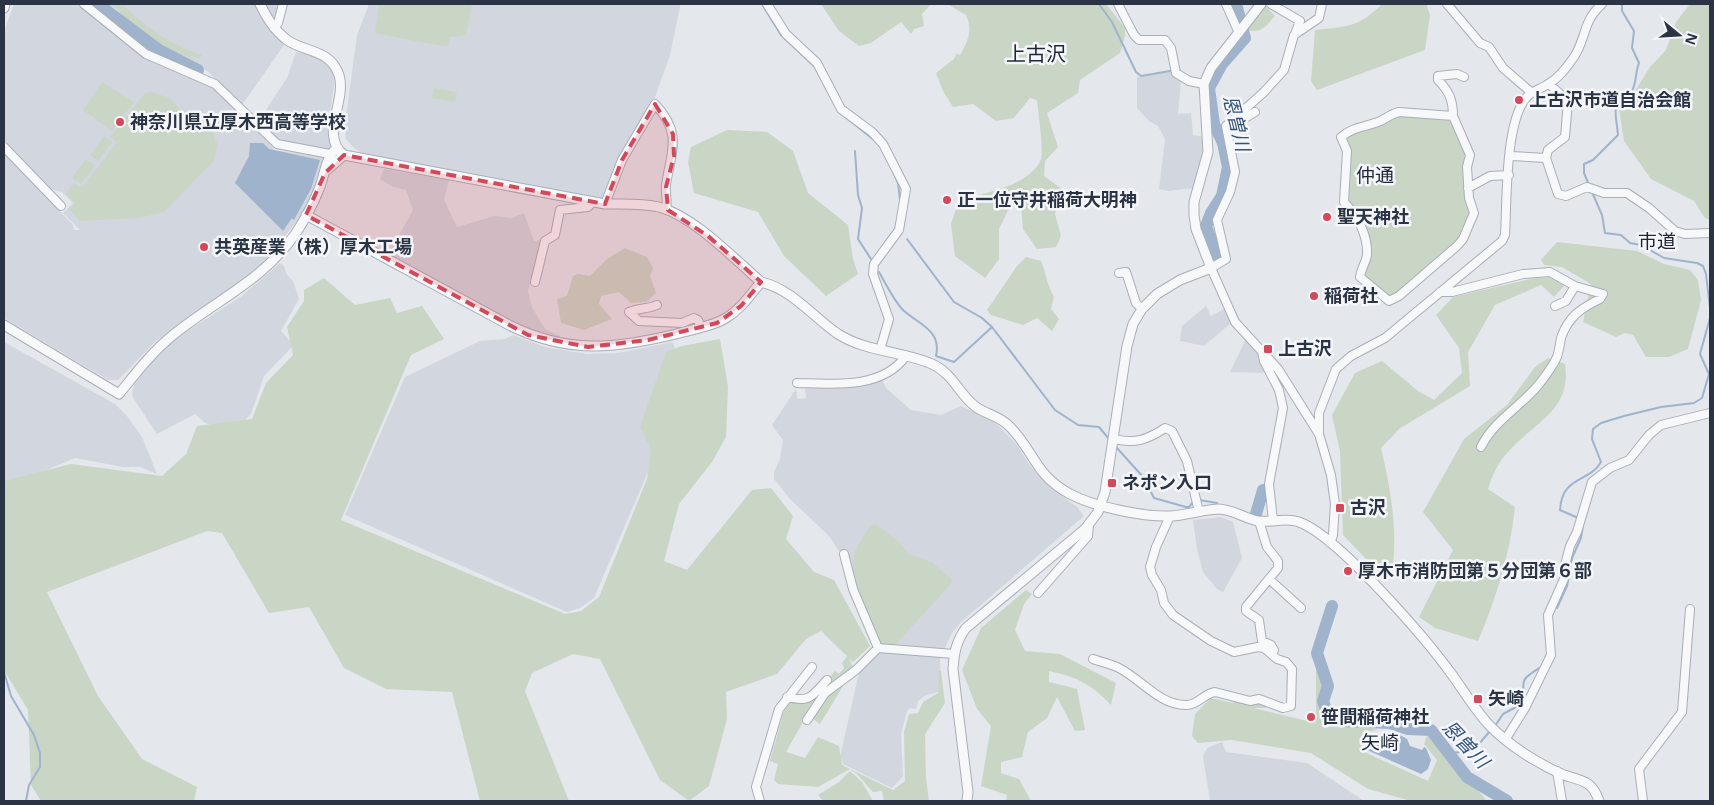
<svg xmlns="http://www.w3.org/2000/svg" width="1714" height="805" font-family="'Open Sans','Noto Sans JP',sans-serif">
	<rect width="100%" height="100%" fill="#e4e7ec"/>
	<path fill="#d2d6de" d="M14,4H80L145,58L214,86L243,116L230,129L237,124L251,125L275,150L323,157L325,160L316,186L302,214L268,258L239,283L156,341L118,380H108L4,318V153L73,225L74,230H80L63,213L73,203L62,192L51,189L4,140V32Z
		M108,4H282L269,30L284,45L240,108L209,72L159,44L133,26L119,11Z
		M369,4H680V7L670,55L654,100L620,157L604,199L361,153L353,147L346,139L345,125L357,35Z
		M296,52L318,57L329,66L334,75V85L328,125L329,136L334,149L332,151L278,141L258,122L287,78Z
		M1173,71L1181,80L1178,114L1191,113L1193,135L1205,137V151L1195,188L1168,191L1159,189L1165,139L1158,126L1149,121L1137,108V77Z
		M384,169L449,180L444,200L457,227L494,216L512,218L524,213L534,241L541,240L528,291L532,307L545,329L560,336L559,341L528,331L388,255L413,210L406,190L393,187L380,179Z
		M280,263L284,266L287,275L293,281L299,299L281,331L294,345L264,376L251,414L237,427L211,425L205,423L195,414L157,434L134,399L132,394L134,385L154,360L175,339L242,296Z
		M1206,306L1211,316L1224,309L1231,323L1204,346L1180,341L1182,326Z
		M513,335L545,347L587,354L618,353L673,342L677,355L660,444L594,598L580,608L567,612L345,515L405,377L480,341L505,339Z
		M1246,339L1253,348L1270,373L1230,372Z
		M4,342L115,404L127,416L142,437L157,474L140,467H123L75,458L4,488Z
		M882,379L886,388L911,410L941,415L961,406L994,421L1017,445L1028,463L1049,487L1077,507L1084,516L961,622L952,633L940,658L941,691L924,696L918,701L916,709L910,708L907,711L901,734L903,776L892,788L843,764L840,757L858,677L865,657L874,646L839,551L829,536L790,499L774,479V472L780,459L783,440L772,425L796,389L797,399L806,398L805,387Z
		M1221,517L1233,522L1242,558L1223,592L1217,589L1203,572L1197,549L1193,520Z
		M1222,742L1226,752L1307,763L1364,801H1210L1203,756L1207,748Z"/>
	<path fill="#c9d6c5" d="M111,4H122C148,29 167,43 202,55L200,58C175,57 153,42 134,26C125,19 119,10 111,4Z
		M379,4H472L466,35L450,37L449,45L442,46L375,33Z
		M821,4H931L922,14L924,26L914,29L911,34L901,22L871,43L859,46L839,31Z
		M947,4H1106L1125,28V36L1120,53L1080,80L1078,93L1047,113L1058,147L1045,161L1044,176L1062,189L1055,214L1061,236L1056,247L1037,249L1023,229L1021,207L1011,204L999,229V259L985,278L955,256L951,224L959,200C984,193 1030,186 1041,159C1044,151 1038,111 1037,100L1030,98L1014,118L996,121L973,104L953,107L943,91L936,73L954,59L957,53L959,55L961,54C968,40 973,31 966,15Z
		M1382,4H1426L1430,15L1425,50L1317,90L1311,81L1315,30C1348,26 1358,28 1382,4Z
		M1690,4H1710V220L1705,218L1694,201L1651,179L1624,141L1619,109L1625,99L1635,91L1650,67L1666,50L1676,22Z
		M1265,5L1275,16C1266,26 1260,35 1245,29Z
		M102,82L134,102L112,131L83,110Z
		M434,88L457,92L455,102L432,98Z
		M151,92L170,98L183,113L196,117L213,133L218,145L213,162L164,212L139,218L80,221L69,209L75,204L66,194L74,183L82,188L117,142L110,137L145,93Z
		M1408,114L1452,119L1467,156L1472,212L1457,242L1391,299L1361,278C1368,235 1371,235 1345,199V136L1391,116Z
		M727,130L767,132L793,151L808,193L848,225L853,259L858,274L826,296L784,256L758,212L694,193L688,162L691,147Z
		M104,136L112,143L98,161L90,155Z
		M86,159L95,166L81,184L72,178Z
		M1557,242L1637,251L1664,264L1690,270L1698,280L1701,300L1688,349L1669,357H1646L1633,335L1625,333L1616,337L1583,322L1591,284L1562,267L1544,265L1541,260Z
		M625,248L647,257L653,268L650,276L656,293L646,302L631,303L619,292L601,296L599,304L612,319L584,330L561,323L557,299L567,296L573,276L578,274L590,276L607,259Z
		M1026,257L1041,261C1046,273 1047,285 1054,297L1051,309L1059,319L1052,331L1037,318L1023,325L991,315L987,310L1017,266Z
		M1553,277L1564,286L1554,297L1541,285L1495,305L1468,352L1470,386L1399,429L1381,448C1391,491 1399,535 1391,578L1366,559L1343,535L1340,451L1332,415L1355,373L1382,361L1418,391L1434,400L1462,373L1459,348L1436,315L1453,297L1535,278Z
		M324,278L355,305L390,298L397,313L422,306L444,339L411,355L341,520L565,614L581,611L599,597L647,479L651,449L640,427L666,352L682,346L720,339L728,387L726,437L712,462L679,504L664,561L687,570L752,490L771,488L793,516L786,539L814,572L834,580L870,646L853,662L849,659L854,668L820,724L807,715L786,752L805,758L818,737L839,746L842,765L893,790L905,781L904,732L909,714L918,713L923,702L938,693L939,671H941L945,703L925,734L926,778L929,801H884L882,791L873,792L857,774L850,769L818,787L778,784L774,780L778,764L770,761L784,711L791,701L811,699L835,671L839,674L844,668L842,663L847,656L821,631L806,639L777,674L726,692L727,719L709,786L689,801L660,780L600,659L573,654L532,673L525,691L569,801H480L452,692L386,689L344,668L309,607L269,613L222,533L207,531L47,592L98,696L142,759L197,787L194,801H41L31,785L28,710L4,670V481L71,464L162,476L186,454L197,426L252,419L266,383L293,355L287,327L304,301V290Z
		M1548,358L1565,364C1572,411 1534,422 1508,452C1498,462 1492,476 1488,489L1515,507C1510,555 1497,596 1478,641L1435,628L1419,617L1453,550L1423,512L1464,439L1507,405L1535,367Z
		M876,524L898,541L909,554L931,562L952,579L951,584L893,647C890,647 884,647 882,645C869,638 852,576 853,561C854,549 864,536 870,526Z
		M1026,590L1032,594L1024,604L1015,630L1025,651L1060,654L1116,683L1111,705C1091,684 1077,677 1049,671V682L1077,689L1085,730L1075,731L1057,697L1047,718L1028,732L1022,757L1001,762V773L1019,779L1031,801H1006L1007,795L981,786L991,726L977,709L962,670L981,628Z
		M1321,659L1331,715L1348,722L1378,730L1364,732L1360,739L1362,751L1428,781L1437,760L1424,744L1427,736L1443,750L1487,801H1411L1368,789L1311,753L1232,740L1198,743L1192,736L1195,714L1211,698L1233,703L1236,699L1267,703L1266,708H1253L1316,723V662Z
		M850,771L862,782L873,801H823L818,795L839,782Z"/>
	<path fill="#9fb4cc" d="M250,143H263L269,149L320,160L311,189L294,220L292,218L283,231L235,183L249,156Z
		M1387,734L1400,735L1407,739L1410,746L1422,750L1424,747L1426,748L1431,760L1428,769L1421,774L1367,750L1365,745L1369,738Z"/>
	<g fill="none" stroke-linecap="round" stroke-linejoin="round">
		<path stroke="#9fb4cc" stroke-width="2" d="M762,4L781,35L816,68
			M1099,4L1112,22L1136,72L1141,76L1170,71
			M839,112L874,140
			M855,151L858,195L862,208L858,239L871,259
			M892,169L898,183L900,200
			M1589,185L1584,173V164L1593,160L1618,135C1616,112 1609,100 1632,91C1637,81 1635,73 1639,63L1632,48L1634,31L1622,11V4
			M1592,192L1602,215L1605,233L1621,235L1630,243L1641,245L1664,258L1697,263L1703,266L1706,274L1710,308
			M907,239L954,302L982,318L992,327L1055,410L1078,425L1099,427L1109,439
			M879,272C886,284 893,299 902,309C917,324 942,329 936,356L954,362L992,327
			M1117,448L1144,478L1154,498L1186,507H1189L1194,501
			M1199,500L1217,503
			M1576,517L1560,510C1562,475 1589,483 1601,462L1592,439L1593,429L1601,423L1624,416L1661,407L1694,403L1702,398L1709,374L1700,354L1710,318
			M1557,608L1567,586L1572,558L1581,538L1583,525
			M4,672L11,696L34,735L40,753V767L29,785L26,801
			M1495,726L1503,714L1520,705L1525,698C1520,678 1525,677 1541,667
			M1449,753L1473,751L1490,731"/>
		<path stroke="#9fb4cc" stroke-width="12" d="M98,4L159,50L198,70
			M1217,258L1206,226L1211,213L1222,196L1228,167L1223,143L1214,124L1209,88L1222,64L1245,38L1236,4
			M1256,514L1263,490
			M1332,606L1317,653L1328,686L1323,701L1326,709L1342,721L1390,723L1408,729L1431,730L1467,777L1507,801"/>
		<defs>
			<path id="minor" d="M84,4L146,54L215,84L277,144L330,154
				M767,4L786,34L817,63L841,109L872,132L883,144L906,189L899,230L874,264L873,274L889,319L880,350
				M1118,4L1134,35L1139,40H1165L1171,48L1176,73L1189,81L1204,84
				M1226,4L1239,33
				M1271,4L1300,21L1295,34
				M1322,4L1319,18L1294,35L1284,70L1264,92L1226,126L1235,172L1230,192L1217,220L1226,259L1211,268L1235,322L1278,369L1319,434L1331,475L1335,504L1333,535L1330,543
				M1447,4L1480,43L1489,47L1503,68L1532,93
				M274,28L278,23L283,4
				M1549,84L1568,101L1565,137L1548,150L1546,158L1558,194L1566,196L1587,187L1604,193H1627L1649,208L1675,231L1685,234L1710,233
				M1399,112L1453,116L1470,155L1467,167L1469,198L1474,213L1463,239L1457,246L1399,296L1389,301L1360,277C1361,269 1366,262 1367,255C1368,234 1357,216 1344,202L1347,151L1341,137C1353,127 1364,127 1378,122C1386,119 1390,114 1399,112Z
				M1453,116C1453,100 1449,91 1438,80V76L1457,74L1464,77
				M1240,121L1255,112
				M4,147L61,206
				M1511,156L1546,158
				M1468,188L1490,176L1509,175
				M605,204L622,160L655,104C683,134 671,151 666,185C665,193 668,201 666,209
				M1119,273L1126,272L1136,303L1142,309
				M535,282L545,241L555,235L560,210L588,207L593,202
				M1440,292H1452L1523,274L1550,272L1575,286L1603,294L1600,299C1581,308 1568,317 1561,338C1560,344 1559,351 1557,357C1553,366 1546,375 1540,383C1522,406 1494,420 1481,447
				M657,305C648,309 639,308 629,312L639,321L682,323L694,318L698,320L701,327
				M1555,306L1566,301L1575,286
				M1262,352L1264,361L1279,390L1283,408L1269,484L1273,520
				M797,383C833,384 882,389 905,357
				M1319,434V413L1336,369L1351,356L1385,338L1502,241L1505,235C1507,201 1505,123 1526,98C1531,91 1541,89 1548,84C1559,78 1567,67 1574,57C1587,37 1582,22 1602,4
				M1114,439C1135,444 1147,440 1165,428L1172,431L1187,461L1199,512
				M1259,521L1267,547L1278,561V568L1246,607V611L1259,620L1262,641L1271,645L1274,650L1272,654
				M844,554L853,589L878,648L954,654
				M1269,579L1301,608
				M1038,593L1088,536L1089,524
				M1093,659C1101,662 1111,664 1119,668C1141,679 1160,706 1187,705C1198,705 1205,693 1215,692L1250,701L1259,699L1283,708L1291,706L1292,669L1286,662L1277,659L1264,648L1258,647L1234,652L1211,641L1173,615L1164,603L1161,590L1152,575L1150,567L1156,547L1170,516
				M787,697C810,703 812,696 827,680
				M807,720L825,693L856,670L878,648
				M1505,740L1525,708L1551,655L1548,615L1564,579L1565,565L1570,546L1577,532L1592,482L1610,468L1629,460L1649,435L1661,425L1710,413
				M1557,771L1562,801
				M760,801L756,787L779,709L812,667
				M1643,801L1639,769L1682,712L1690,609"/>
			<path id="tertiary" d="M260,4C267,18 274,30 287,40C306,53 330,49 339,75C347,101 319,136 344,155L605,204C622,204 642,203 659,207C695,217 733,258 761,282C792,289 813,317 838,334C866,352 902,351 932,364C954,374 959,395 976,407C986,414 999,416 1008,425C1033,448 1034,475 1070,494C1095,507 1143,517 1171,516C1187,515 1202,510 1218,509C1232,509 1244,518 1258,521C1271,523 1286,517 1299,522C1338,536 1427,640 1453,676C1465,693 1476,711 1490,726C1510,746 1538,764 1564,775C1572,778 1581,779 1588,784C1594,788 1597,795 1599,801
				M4,8L5,4
				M326,171L344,155
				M306,215L509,325C567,354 614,349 676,334C692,329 712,327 726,318C741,309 750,295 761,282
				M4,325L119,394C136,373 152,352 173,335C216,300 263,281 296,233C305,219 313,205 319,189C325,175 325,158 337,148
				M967,801L968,792L953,669C954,654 956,641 966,628L1085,529L1098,512L1105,492L1127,346L1133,324L1142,309L1157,294L1180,280L1211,268L1196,229L1194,215V202L1208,152L1204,84L1211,68L1261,4"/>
		</defs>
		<use href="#minor" stroke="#a9aeb7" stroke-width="10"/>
		<use href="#tertiary" stroke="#a9aeb7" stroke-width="11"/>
		<use href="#minor" stroke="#f7f8fa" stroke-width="8"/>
		<use href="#tertiary" stroke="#f7f8fa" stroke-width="9"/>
	</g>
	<path fill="#d1495b" fill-opacity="0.2" stroke="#d1495b" stroke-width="4" stroke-dasharray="10 6" stroke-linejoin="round" d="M655,104L673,134L674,156L666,187L668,210L708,236L761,282L741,306L717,323L648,340L588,347L528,335L306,215L325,173L344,155L605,204L622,160Z"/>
	<g fill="#d1495b" stroke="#f4f6f9" stroke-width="2">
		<circle cx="1519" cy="100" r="5"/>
		<circle cx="120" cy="122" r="5"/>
		<circle cx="947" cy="200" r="5"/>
		<circle cx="1327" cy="217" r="5"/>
		<circle cx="204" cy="247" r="5"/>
		<circle cx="1314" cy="296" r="5"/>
		<rect x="1263" y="344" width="10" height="10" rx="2.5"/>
		<rect x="1107" y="478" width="10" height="10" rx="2.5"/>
		<rect x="1335" y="503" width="10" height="10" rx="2.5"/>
		<circle cx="1348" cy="571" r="5"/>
		<rect x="1473" y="694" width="10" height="10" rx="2.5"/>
		<circle cx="1311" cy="717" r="5"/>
	</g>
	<g text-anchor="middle" stroke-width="5" stroke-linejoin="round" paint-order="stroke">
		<g font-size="18" font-weight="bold" fill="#2b3445" stroke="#f4f6f9" text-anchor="start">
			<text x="1529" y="106">上古沢市道自治会館</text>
			<text x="130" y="128">神奈川県立厚木西高等学校</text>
			<text x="957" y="206">正一位守井稲荷大明神</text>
			<text x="1337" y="223">聖天神社</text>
			<text x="214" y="253">共英産業（株）厚木工場</text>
			<text x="1324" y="302">稲荷社</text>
			<text x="1278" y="355">上古沢</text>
			<text x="1122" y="489">ネポン入口</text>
			<text x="1350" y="514">古沢</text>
			<text x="1358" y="577">厚木市消防団第５分団第６部</text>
			<text x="1488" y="705">矢崎</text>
			<text x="1321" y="723">笹間稲荷神社</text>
		</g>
		<g font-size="19" font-style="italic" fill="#34527a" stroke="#f4f6f9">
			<text transform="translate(1237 123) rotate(76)" y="7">恩曽川</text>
			<text transform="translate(1466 744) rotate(46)" y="7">恩曽川</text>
		</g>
		<g font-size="19" fill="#1d2536" stroke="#f4f6f9">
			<text x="1375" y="182">仲通</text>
			<text x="1657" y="248">市道</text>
			<text x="1380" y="749">矢崎</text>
		</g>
		<g font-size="20" fill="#1d2536" stroke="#f4f6f9">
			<text x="1036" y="61">上古沢</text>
		</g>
	</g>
	<rect width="1714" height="805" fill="none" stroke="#2b3445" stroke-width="10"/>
	<g transform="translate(1679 35) rotate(108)" stroke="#f4f6f9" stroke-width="4" paint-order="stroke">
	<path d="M0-4L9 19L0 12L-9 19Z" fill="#2b3445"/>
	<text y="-8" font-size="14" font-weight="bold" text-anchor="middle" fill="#2b3445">N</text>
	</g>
</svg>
